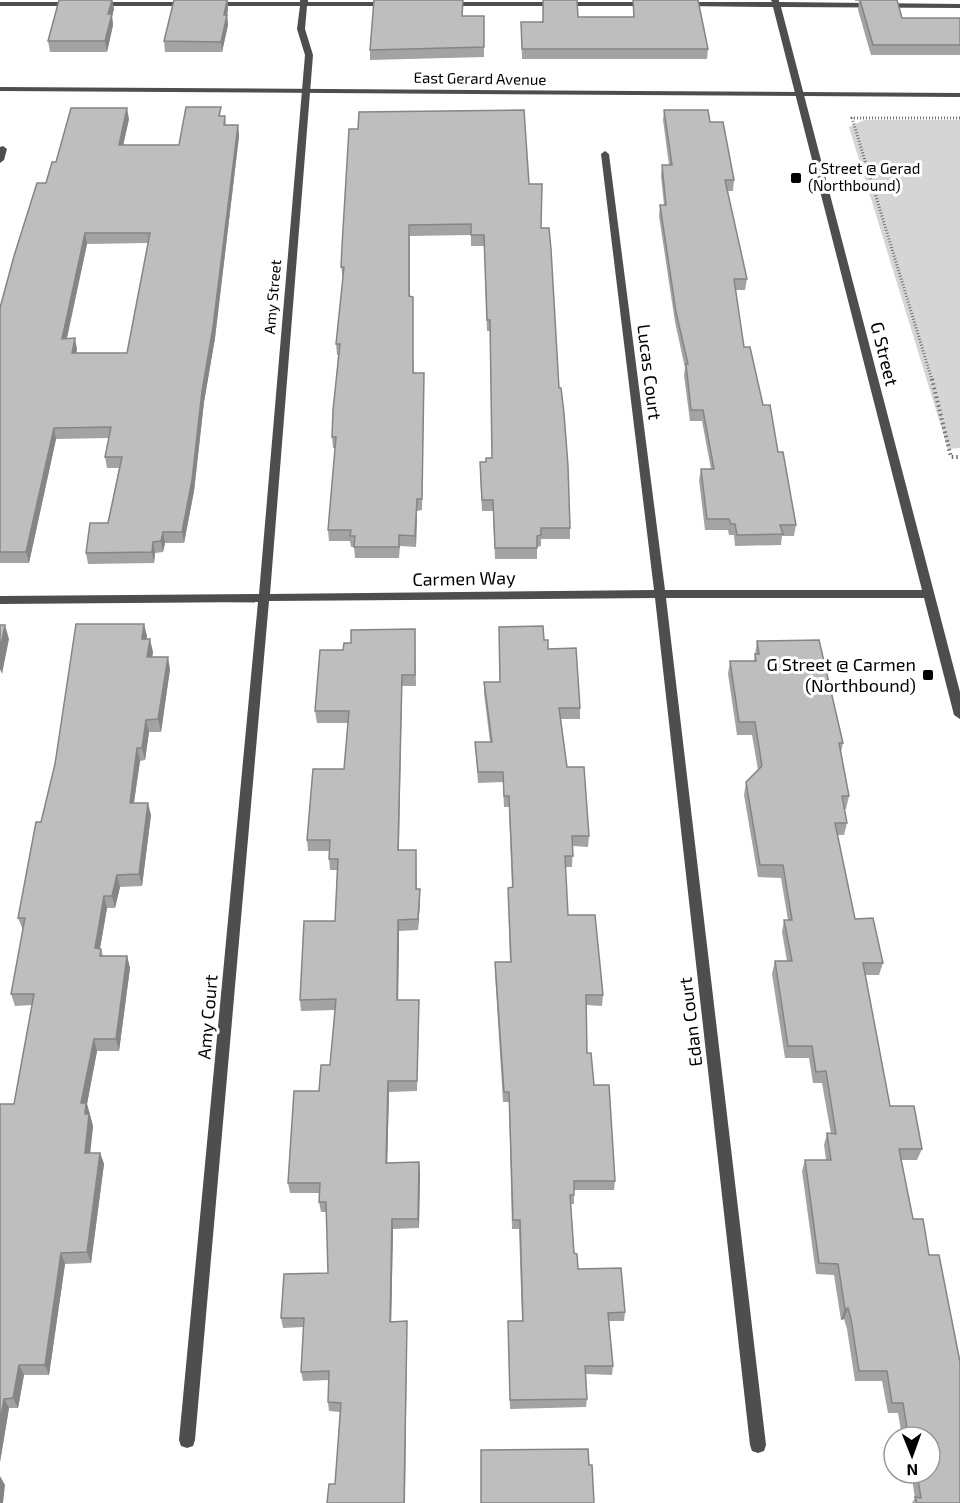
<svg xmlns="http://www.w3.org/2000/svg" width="960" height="1503" font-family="'Exo 2',sans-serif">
	<rect width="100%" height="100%" fill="#fff"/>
	<path fill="#d5d5d5" d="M864,120H960V448L948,449L849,127Z"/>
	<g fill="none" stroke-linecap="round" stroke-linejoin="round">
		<path stroke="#707070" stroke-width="3" stroke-dasharray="1 2" stroke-linecap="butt" d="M932,380L852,118H960"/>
		<path stroke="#707070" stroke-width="4" stroke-dasharray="1.5 3" stroke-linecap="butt" d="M932,379L951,457H960"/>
		<path fill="#4e4e4e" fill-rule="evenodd" d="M300,0H308V2H389L393,4L389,6H307L305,29L313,55L270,594L654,590L601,154L605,151L609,154L665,590H922L773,7L685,6L681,4L685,2H772L771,0H779V2L960,4V8L781,7L960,692V719L954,715L924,598H666L766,1445L764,1451L758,1453L752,1451L750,1445L655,598L269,601L195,1440L193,1446L187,1448L181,1446L179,1440L258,602L0,604V596L259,594L305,55L297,29L300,6H211L207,4L211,2H300Z
			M0,2H74L78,4L74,6H0Z
			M94,2H188L192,4L188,6H97L93,4Z
			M445,2H647L651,4L647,6H445Z
			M3,146L7,149L4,160L0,163V147Z"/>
		<path fill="#4e4e4e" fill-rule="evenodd" d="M0,87L960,93V97L0,91Z"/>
	</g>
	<path fill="#a3a3a3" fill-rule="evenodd" d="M59,0H112L114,9L112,16L113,25L107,52H50L48,41Z
		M228,0V9L227,15L228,25L222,52H165L164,41Z
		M374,0H464H463L462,16H484V57L370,60V50Z
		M632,0H698L708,49L707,59H522L521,22H542L578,17H633V0Z
		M855,0H897L902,18H960V55H871L858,10L859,1H855Z
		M664,110L710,122L734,180L733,191H727L747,279L745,290H735L744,347L778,452L796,525L794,536H782L781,545L735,546L734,535H729L728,530H705L699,480L701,469H711L702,421H690L684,375L685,368L675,322L659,216L660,205H664L661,176L662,165H669L663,120Z
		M222,116H225L226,125H238L239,136L215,338L204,402L194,491L184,543H165L163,552L155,553L154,563L88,564L86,553L108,523L119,468H107L105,457L109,438L56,439L29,563H0V308L46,183L56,162L129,119L123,145H179ZM148,243L127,353H76L77,349L67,339L87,244Z
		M529,184L541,228L559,388L570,528V539H541V546L537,547V559H495L493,511H482L480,473V462H486V458H492L490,331H487L484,246H471V235L410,236V296L414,373L424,384L422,510L417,511L416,547L400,546L399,558H355L354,547H351L350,541H329L328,530L335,448H333L332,437L338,355H337L336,344L343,278L341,267L342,246Z
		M415,629L416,686H402L399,850H416L417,889H420V900L418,930L399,931L398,1000L419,1011L417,1091L389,1092L387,1163L420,1172L419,1228L393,1229L391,1322L407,1321V1331L335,1484L340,1412L329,1411L328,1402L329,1380L303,1381L301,1372L304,1327L283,1328L281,1318L328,1273L327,1212H321L319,1202L320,1193H290L288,1183L319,1091L330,1065L335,1010L301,1011L300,1000L335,921L337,870H330L329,859V851H308L307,840L344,769L348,723H317L315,711L343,650L351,643Z
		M147,636L146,639L153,652L152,657L170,669L161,732H149L145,760L140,761L134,803L151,815L142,886L120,887L115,908H107L100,948L101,949L103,956H127L130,968L119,1051H97L87,1104L93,1126L90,1153H100L104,1164L91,1263L65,1264L49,1375H24L18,1408H9L0,1462L14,1104L32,1005L15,1006L11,994L23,930L18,918L41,822Z
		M544,640L580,708V719H561L567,767L589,836L588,847L573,846L572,867H565L568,915L603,995L602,1006L586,1005L587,1053L615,1181L614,1190H574V1204H571L574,1253L578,1269L625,1312L624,1321H609L613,1366L612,1375L586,1374L587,1399L586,1407L510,1409L508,1321H522L519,1229H512L509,1102H503L495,973V962H510L508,888H512L509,807H504L503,782L478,783L475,742H490L484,693V682H500Z
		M757,641L843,743L841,752L849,796L846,809H844L847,823L844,835H837L855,919L883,963L879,975H865L890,1106L922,1149L917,1160H901L960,1503H912L915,1498L911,1473H930V1437H902L898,1413H888L882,1381H855L847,1329L844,1319L841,1320L834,1275L816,1274L802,1171L805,1160H826L824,1145L827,1133L831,1134L822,1083H813L809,1058H785L772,974L775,961H787L782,932L784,920H788L781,878L758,877L744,795L746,782L758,770L752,735H737L728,674L730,661H754Z"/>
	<path fill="#858585" d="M112,0L114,9L112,16L113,25L107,52L105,41L108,14Z
		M228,0V9L227,15L228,25L222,52L221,42L224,15Z
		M127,108L129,119L121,155L119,145Z
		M238,125L239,136L215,338L204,402L194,491L184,543L182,532Z
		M85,233L87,244L64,350L62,339Z
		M75,338L77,349L74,364L72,353Z
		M54,428L56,439L29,563L26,552Z
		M417,499V511L416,547L415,536Z
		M163,532L165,543L163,552L161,541Z
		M153,542L155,553L154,563L152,552Z
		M144,624L147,636L145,652L142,639Z
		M5,625L9,639L2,674L0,669V650Z
		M150,639L153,652L150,670L147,657Z
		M168,657L170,669L161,732L158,719Z
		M402,675V686L398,861V850Z
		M146,720L149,732L145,760L142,748Z
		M137,748L140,761L132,815L130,803Z
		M148,803L151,815L142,886L139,874Z
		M117,875L120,887L115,908L112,896Z
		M420,889V900L418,930V919Z
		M104,896L107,908L98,960L95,948Z
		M398,920L399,931L398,1011L397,1000Z
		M127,956L130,968L119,1051L116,1039Z
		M94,1039L97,1051L87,1104L93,1126L89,1164L85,1153L81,1103Z
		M388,1081L389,1092L387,1173L386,1163Z
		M100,1153L104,1164L91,1263L87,1252Z
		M419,1162L420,1172L419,1228L418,1219Z
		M392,1219L393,1229L391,1331L390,1322Z
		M61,1253L65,1264L49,1375L45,1365Z
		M848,1308L844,1319L841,1320L845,1309Z
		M407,1321V1331L405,1503H404Z
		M19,1365L24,1375L18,1408L13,1398Z
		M4,1399L9,1408L0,1462V1423Z
		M0,1476L5,1485L3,1503H0Z"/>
	<path fill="#bebebe" stroke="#858585" stroke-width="1.5" fill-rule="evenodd" d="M59,0H112L108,14H112L105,41H48Z
		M174,0H227L224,15H227L221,42L164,41Z
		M374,0H463L462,16H484V47L370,50Z
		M543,0H577L578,17H634L633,0H698L708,49H522L521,22H543Z
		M860,0H897L902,18H960V45H873Z
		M186,107H221L219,116H225L224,125H238L213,327L202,391L192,480L182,532H163L161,541L153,542L152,552L86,553L90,523H108L122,457H105L111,427L54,428L26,552H0V308L14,256L37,183H46L52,162H56L71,108H127L119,145H179ZM85,233H150L127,353H72L75,338L62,339Z
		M524,110L529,184H542L541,228H549L551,249L559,388H561L564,413L568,466L570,528H541V535L537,536V548H495L493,500H482L480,462H486V458H492L490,320H487L484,235H471V224L409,225V296L413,297V373H424L422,499H417L415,536L399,535V547H354L355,536H350L351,530H328L336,437H332L333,410L340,344H336L344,267H341L342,246L349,129H358L359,112Z
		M664,110H708L710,122H723L734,180H725L747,279H734L744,347H750L763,405H770L778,452H783L796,525H780L783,534L737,535L735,524H731L729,519H707L701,469H714L703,410H691L686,364H688L676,312L660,205H666L662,165H672Z
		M76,624H144L142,639H150L147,657H168L158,719L146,720L142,748H137L130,803H148L139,874L117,875L112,896H104L95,948L101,949L100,956H127L116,1039H94L81,1103H86L85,1114H89L85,1153H100L87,1252L61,1253L45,1365H19L13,1398L4,1399L0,1423V1104H14L34,994H11L25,918H18L36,822H41L55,764Z
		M0,625H5L0,650Z
		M543,626L544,640H548V649L576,648L580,708H559L567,767H584L589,836H572L573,856H565L568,915H595L603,995H586L587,1053H591L594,1085H609L615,1181H574V1195H570L574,1253L577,1254L578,1269L621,1268L625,1312L608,1313L613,1366H585L587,1399L510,1400L508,1321H523L520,1220H513L509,1092H504L495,962H511L508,888L513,887L509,796H504L503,772H478L475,742H492L484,682H500L499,627Z
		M415,629V675H402L398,850H416V889H420L418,919L398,920L397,1000H419L417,1081H388L386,1163L419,1162L418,1219H392L390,1322L407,1321L404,1503H327L329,1484H335L341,1403L328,1402L329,1371L301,1372L304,1318H281L284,1274L328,1273L326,1202H319L320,1183H288L294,1091H319L321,1065H330L336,999L300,1000L304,921H335L338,859H329L330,840H307L313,769H344L349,711H315L320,650H343L344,643H351V630Z
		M819,640L843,743H839L849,796H842L847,823H835L855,919L873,918L883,963H863L890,1106H914L922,1149H899L913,1219H923L929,1255H939L960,1362V1503H917L915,1497L921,1498L917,1473H930V1437H912V1434H908L903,1403H892L887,1371H859L851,1319L848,1308L845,1309L838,1264L819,1263L805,1160H831L827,1133L836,1134L826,1071L816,1072L812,1046H788L775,961H792L784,920H792L783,865H760L746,782L762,766L755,722H739L730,661H756L755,654H759L757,641Z
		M588,1449L589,1465H592L594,1503H481V1450Z"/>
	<g fill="#000" stroke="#fff" stroke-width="2">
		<rect x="790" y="172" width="12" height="12" rx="3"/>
		<rect x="922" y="669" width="12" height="12" rx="3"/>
	</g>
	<g text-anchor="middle" stroke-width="6" stroke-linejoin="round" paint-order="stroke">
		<g font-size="15" fill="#000" stroke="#fff">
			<text transform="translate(480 79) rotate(1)" y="5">East Gerard Avenue</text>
			<text transform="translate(273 297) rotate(-85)" y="5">Amy Street</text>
		</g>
		<g font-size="15" fill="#000" stroke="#fff" text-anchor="start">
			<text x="808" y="174">G Street @ Gerad<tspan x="808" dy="17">(Northbound)</tspan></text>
		</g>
		<g font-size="18" fill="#000" stroke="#fff">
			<text transform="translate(884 354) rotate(76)" y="6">G Street</text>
			<text transform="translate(649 372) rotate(83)" y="6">Lucas Court</text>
			<text transform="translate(464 579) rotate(-1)" y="6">Carmen Way</text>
			<text transform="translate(208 1017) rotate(-85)" y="6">Amy Court</text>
			<text transform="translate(691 1022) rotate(-97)" y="6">Edan Court</text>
		</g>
		<g font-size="18" fill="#000" stroke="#fff" text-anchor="end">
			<text x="916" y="671">G Street @ Carmen<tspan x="916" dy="21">(Northbound)</tspan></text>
		</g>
	</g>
	<g transform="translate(912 1455) rotate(179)"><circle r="28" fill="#ffffff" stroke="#999999" stroke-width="1.5"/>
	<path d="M0-4.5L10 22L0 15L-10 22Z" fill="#000000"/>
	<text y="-9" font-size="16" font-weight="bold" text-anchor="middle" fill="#000000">N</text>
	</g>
</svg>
